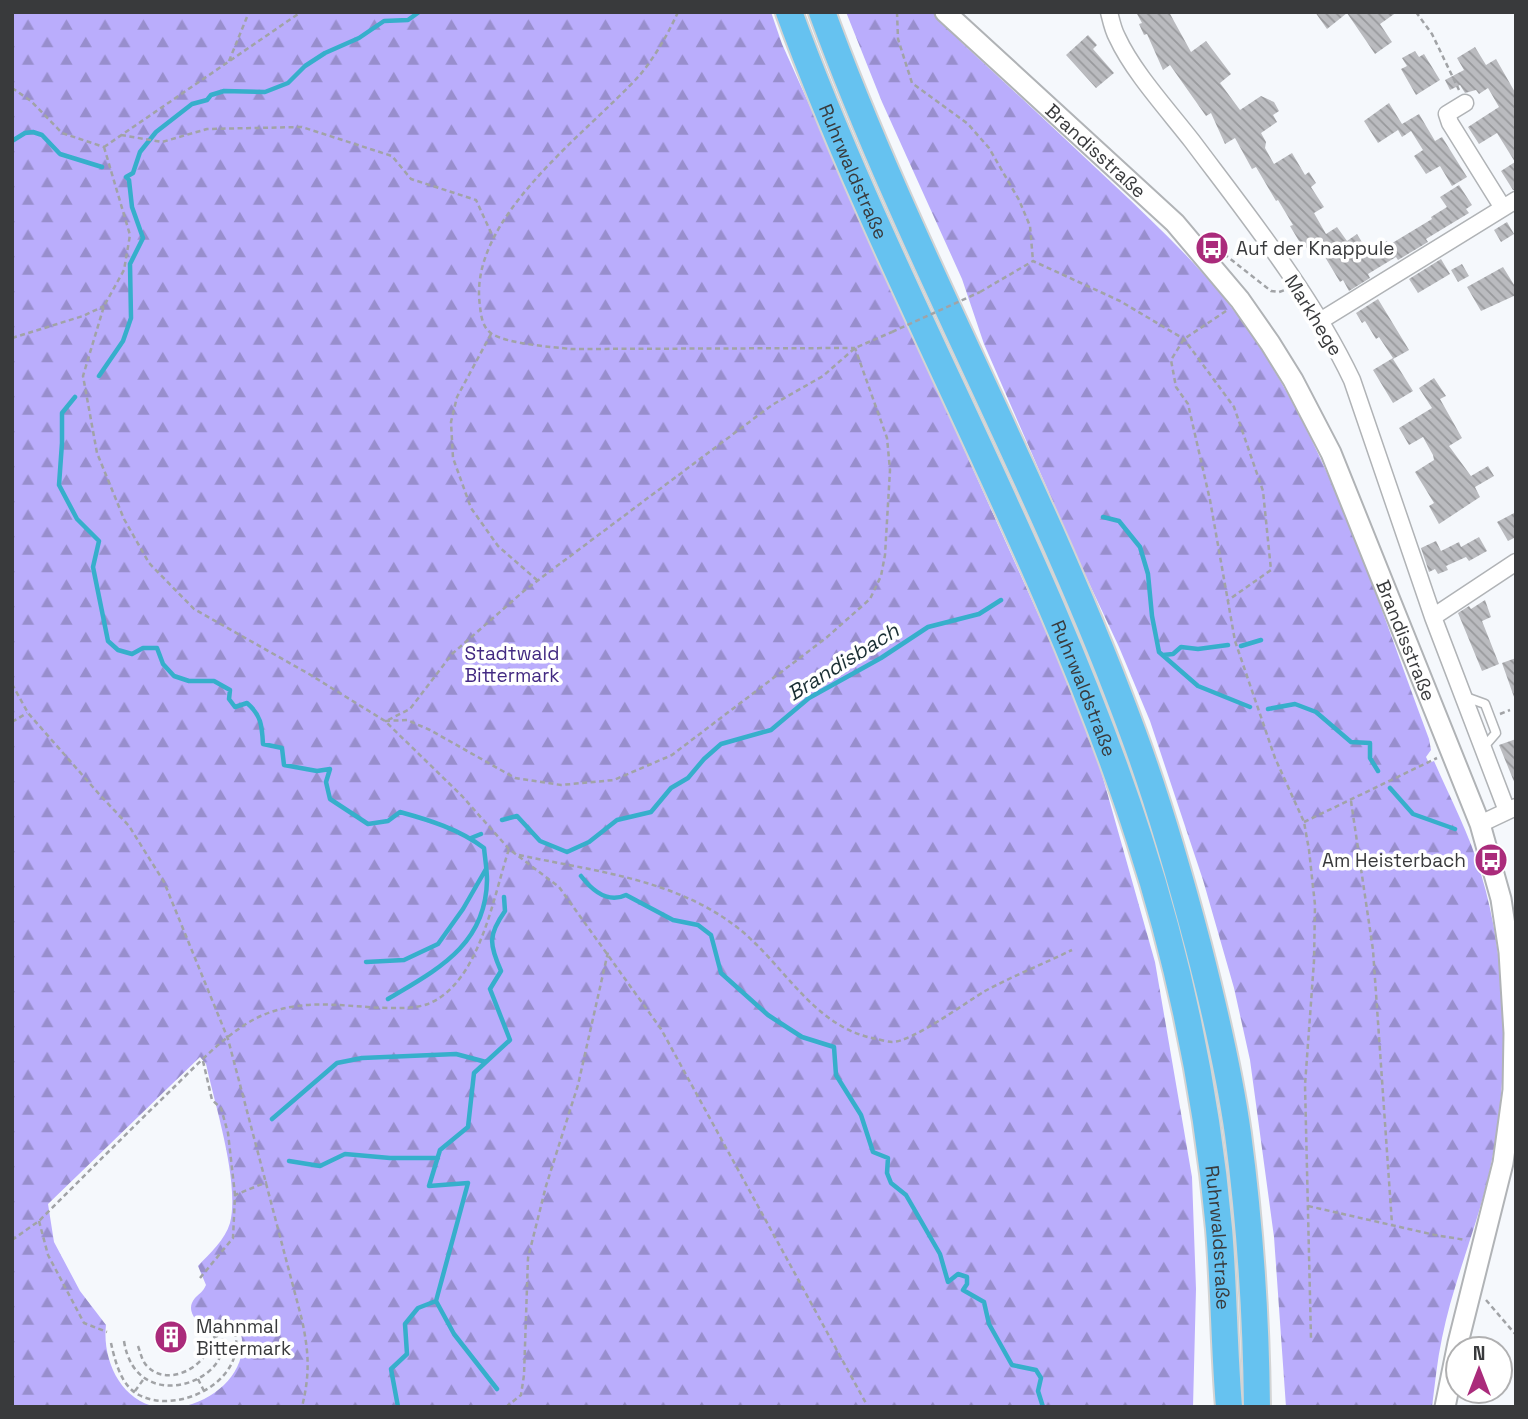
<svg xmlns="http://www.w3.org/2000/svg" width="1528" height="1419" font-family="'Space Grotesk',sans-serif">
	<defs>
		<pattern id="forest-firs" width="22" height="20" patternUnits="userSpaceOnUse" patternTransform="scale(1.75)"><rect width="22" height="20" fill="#baadfc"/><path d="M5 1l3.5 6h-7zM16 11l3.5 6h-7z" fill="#988ecd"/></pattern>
		<pattern id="building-back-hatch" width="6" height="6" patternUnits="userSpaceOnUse" patternTransform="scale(1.75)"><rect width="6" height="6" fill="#babbbf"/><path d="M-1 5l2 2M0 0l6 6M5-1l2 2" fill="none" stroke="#98999c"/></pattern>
	</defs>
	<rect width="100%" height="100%" fill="#f5f8fc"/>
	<path fill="url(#forest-firs)" d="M12,12H771L782,44L1088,725L1155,962L1192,1177L1196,1289L1193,1407H181C221,1399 256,1363 237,1322L220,1331L211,1333C201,1326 183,1312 195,1298C200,1293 203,1292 206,1285L198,1266C210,1253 225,1240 230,1223C240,1183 215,1105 206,1064L200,1057L48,1204L54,1242L80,1291L106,1325C102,1359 120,1400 157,1407H12Z
		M846,12H934L962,43C1013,90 1063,137 1113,184C1163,231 1214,279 1253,337C1334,458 1378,603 1429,739L1431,750L1426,757L1429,763L1434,761C1450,798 1470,835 1481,874C1509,966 1510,1081 1489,1174C1476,1230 1453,1283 1442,1338C1437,1361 1435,1384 1432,1407H1286L1274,1237L1250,1060L1234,988L1203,880L1150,721L1119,647L1081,566L984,344L962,279L882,102Z"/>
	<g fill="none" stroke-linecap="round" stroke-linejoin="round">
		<path stroke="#36afcb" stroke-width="4.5" d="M12,141L25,133L33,132L42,135L60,154L102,167
			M99,376L123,341L131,318L130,264L143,238L132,207L129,180L126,177L133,173L140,152L156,132L192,104L207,100L211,95L224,91L265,92L288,83L305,66L325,53L359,38L384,21L408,20L419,12
			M75,397L62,413V443L59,485L77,519L99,541L93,567L108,641L118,650L132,654L143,648H157L163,664L174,676L189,681H214L230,690L229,699L235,707L247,703C261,715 262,725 263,744L282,748L284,765L317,771L330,769L326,782L330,799L368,824L388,821L400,812C429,820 459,829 484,848C485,858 487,870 487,880C486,946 436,970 388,999
			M1103,517L1119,521L1140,547L1148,574L1152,616L1159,652L1198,686L1250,707
			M1241,646L1261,640
			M1163,655L1173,654L1181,647L1198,649L1228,645
			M1268,709L1295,704L1316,712L1351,742L1370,743V758L1378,771
			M1390,788L1413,814L1455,829
			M502,820L517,816L540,841L567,852L589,842L617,820L651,812L671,788L688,778L704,759L721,744L771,730L809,698L881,658L928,627L979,614L1001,600
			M471,838L481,834
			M581,876C591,889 607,904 626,895L673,920L698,925L711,935L721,973L768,1015L802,1037L834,1047L836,1075L861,1115L873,1152L888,1158L887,1173L891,1183L906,1195L940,1254L948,1282L958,1274L967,1277V1284L963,1290L984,1302L989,1324L1012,1365L1036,1370L1041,1378L1038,1391L1043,1407
			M366,962L404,960L438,944L463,909L486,869
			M272,1119L337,1063L362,1058L456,1054L486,1062
			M289,1161L320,1166L345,1154L390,1158H438
			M436,1301L454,1334L497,1389
			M398,1407L391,1369L407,1354L405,1324L418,1308L436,1301L468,1183L429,1186L440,1150L468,1127L474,1073L510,1040L490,989L501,971C489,944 488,935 505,911L504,897"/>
	</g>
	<path fill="url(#building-back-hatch)" d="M1136,12H1169L1191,52L1206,41L1231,74L1220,83L1240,110L1261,96L1274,102L1279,111L1273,115L1277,122L1261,133L1266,142L1265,148L1274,164L1292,153L1305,175L1309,172L1316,183L1311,187L1324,207L1314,213L1326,234L1337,227L1347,241L1357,234L1368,252L1387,241L1389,245L1432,219L1431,217L1447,207L1440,197L1459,185L1472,205L1466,209L1469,213L1426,239L1428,242L1398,260L1396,257L1368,274L1370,278L1349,291L1343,280L1340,282L1316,242L1306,248L1299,241L1290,226L1293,225L1278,200L1276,201L1256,167L1252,169L1235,138L1225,144L1211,113L1206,116L1170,65L1163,70L1147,34L1144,35L1139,24L1142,23Z
		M1315,12H1397L1380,24L1392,42L1375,54L1347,13L1327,29Z
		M1088,35L1097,45L1093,49L1114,73L1096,88L1066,55Z
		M1475,47L1486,65L1496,59L1516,94V190H1513L1501,171L1515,162L1497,133L1479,144L1468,127L1499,107L1488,88L1479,94L1476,90L1465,93L1460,85L1450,90L1445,80L1464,70L1457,58Z
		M1415,51L1419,57L1424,54L1440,80L1416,95L1401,69L1407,66L1402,58Z
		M1389,103L1402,124L1419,114L1435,141L1442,137L1467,177L1452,186L1440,166L1426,174L1414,156L1423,150L1411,131L1402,137L1398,130L1378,143L1364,121Z
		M1507,222L1514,234L1501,242L1494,230Z
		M1441,259L1450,274L1418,293L1409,279Z
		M1462,264L1469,276L1458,282L1451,270Z
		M1503,267L1516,288V295L1481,311L1467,287Z
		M1378,299L1409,350L1393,359L1413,391L1393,403L1373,370L1393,358L1379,337L1376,339L1365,321L1362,323L1356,313Z
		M1434,378L1446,396L1440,399L1462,438L1449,446L1471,476L1488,466L1494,476L1475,487L1480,497L1439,524L1429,506L1434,503L1415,472L1434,460L1433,455L1423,437L1409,445L1399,428L1432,408L1419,388Z
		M1516,512V537L1508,541L1497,522Z
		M1479,537L1487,551L1469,561L1466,557L1446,566L1448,570L1438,574L1435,569L1429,572L1421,548L1436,541L1441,551L1459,542L1461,547Z
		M1485,600L1491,617L1482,621L1499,664L1482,671L1458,613L1469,606L1471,609Z
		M1516,658V696L1514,697L1502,663Z
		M1516,739V784H1515L1499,745Z"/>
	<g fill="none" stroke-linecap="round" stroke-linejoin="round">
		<defs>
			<path id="service" d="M1463,696L1485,704L1496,733L1483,748"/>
			<path id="minor" d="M1109,12C1111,20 1113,30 1117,37C1133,72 1168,110 1192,141C1249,217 1311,294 1352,380L1433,617L1507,811
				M1465,103L1447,114L1450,123L1503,208
				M1320,321L1516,200
				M1433,617L1516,562
				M1480,824L1516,807"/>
			<g id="tertiary">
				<path id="s1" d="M945,12L1175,223L1240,300L1270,343L1293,380L1331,453L1480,824L1501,899L1509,952L1514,1033L1513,1090L1503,1163L1458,1343L1445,1407"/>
			</g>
			<g id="trunk">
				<path id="s2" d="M789,12C892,293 1047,552 1139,838C1180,964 1207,1097 1219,1229C1224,1288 1224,1348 1229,1407"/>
				<path d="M822,12C912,258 1043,487 1133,733C1159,803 1179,873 1198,945C1214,1007 1229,1070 1238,1134C1250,1224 1256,1316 1257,1407"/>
			</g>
		</defs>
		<use href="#service" stroke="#b0b3b6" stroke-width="11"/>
		<use href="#minor" stroke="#b0b3b6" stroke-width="19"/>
		<use href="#tertiary" stroke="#b0b3b6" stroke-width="23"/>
		<use href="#trunk" stroke="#d3d4d4" stroke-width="30"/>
		<path stroke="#a1a3a6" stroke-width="2.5" stroke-dasharray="5 3.5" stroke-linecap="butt" d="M678,12C668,34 655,57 639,76C585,135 467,219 480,306C481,317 483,328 492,334C509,344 552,347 571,349L855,348
			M897,12L898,39L912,83L968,124L989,148L1019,200L1030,226L1033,261
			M1416,12L1432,34L1459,90
			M229,61L249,12
			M12,88L31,101L62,133L104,147
			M121,135L162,142L207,129L302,127L392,156L411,179L476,200L493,237
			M104,147L130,235L124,270L104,306L83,376L97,453L124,519L149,563L194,609L309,674L385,721L462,796L509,849L559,887L661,1029L868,1407
			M104,147L301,12
			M1224,254L1271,291L1279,292L1285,290
			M980,292L1033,261L1120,301L1184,339L1234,407L1263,491L1271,570L1227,601
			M1226,311L1184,339L1171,360L1176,387L1188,404L1210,500L1235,641L1275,758L1304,822L1309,850L1315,905L1314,961L1305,1085L1311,1339
			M491,334L457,397L451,422L453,458L471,508L498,546L538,581
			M12,338L83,316L104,306
			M12,684L28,713L99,794L129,826L164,882L228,1039L302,1320C309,1353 310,1374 302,1407
			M1500,714L1510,710
			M388,720L410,709L452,654L525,590L772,405L823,376L855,348L892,332
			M385,721L407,720L430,730L515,778L561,785L614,780L672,755L826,638L870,599L881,576L885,555L890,470L887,438L855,348
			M12,722L27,713
			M1351,801L1373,950L1392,1224
			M1304,822L1437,758
			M519,855C593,871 673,879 734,925C783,961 812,1028 877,1039C881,1040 888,1042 892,1042C912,1042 965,1003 985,991C1013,976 1043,964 1072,950
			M203,1061L212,1100L221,1108L228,1133L235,1195
			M1308,1206L1435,1235L1466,1240
			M39,1221L48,1255L84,1323L107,1332
			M12,1240L39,1221C82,1178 124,1136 167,1094C193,1069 220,1039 251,1021C277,1006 308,1003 338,1005C361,1006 406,1012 428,1004C480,983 493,897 509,849
			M200,1278L233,1238L235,1195L267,1182
			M1486,1300L1516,1335
			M124,1341C136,1419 237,1380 221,1335
			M111,1343C115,1361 121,1386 139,1395C180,1416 250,1379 234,1329L210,1339
			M138,1346C141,1354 142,1362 148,1367C167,1386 202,1369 209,1347
			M198,1379L204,1391
			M135,1391L143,1380
			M506,1407L521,1395L524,1375L528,1258L546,1186L578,1085L608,952"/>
		<use href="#service" stroke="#fff" stroke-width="8"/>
		<use href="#minor" stroke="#fff" stroke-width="16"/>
		<use href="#tertiary" stroke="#fff" stroke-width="19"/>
		<use href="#trunk" stroke="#66c2f0" stroke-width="26"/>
		<path stroke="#a1a3a6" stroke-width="2.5" stroke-dasharray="5 3.5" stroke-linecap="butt" d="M892,332L980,292"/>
	</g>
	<defs>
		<symbol id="bus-disc" viewBox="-11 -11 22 22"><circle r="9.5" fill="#aa2b7b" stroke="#fff"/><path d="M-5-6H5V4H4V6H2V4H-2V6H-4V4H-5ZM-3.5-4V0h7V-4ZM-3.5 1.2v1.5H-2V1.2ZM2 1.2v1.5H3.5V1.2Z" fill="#fff"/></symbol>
		<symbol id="building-disc" viewBox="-11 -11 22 22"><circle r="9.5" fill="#aa2b7b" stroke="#fff"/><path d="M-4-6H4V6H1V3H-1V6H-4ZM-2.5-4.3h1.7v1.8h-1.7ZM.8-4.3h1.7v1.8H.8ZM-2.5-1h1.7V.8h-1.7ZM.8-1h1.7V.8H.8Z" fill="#fff"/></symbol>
	</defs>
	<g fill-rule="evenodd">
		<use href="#bus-disc" x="1193" y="229" width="38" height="38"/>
		<use href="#bus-disc" x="1472" y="841" width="38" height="38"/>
		<use href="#building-disc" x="152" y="1318" width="38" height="38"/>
	</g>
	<g text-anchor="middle" stroke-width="7" stroke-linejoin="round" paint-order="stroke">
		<g font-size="19" fill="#393a3c" stroke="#fff">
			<text dy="7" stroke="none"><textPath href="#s1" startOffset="205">Brandisstraße</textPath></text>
			<text dy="7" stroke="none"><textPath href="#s2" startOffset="172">Ruhrwaldstraße</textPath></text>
			<text transform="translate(1314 315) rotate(58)" y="7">Markhege</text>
			<text dy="7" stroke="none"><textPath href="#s1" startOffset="793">Brandisstraße</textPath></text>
			<text dy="7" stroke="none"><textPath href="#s2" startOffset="738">Ruhrwaldstraße</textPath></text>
			<text dy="7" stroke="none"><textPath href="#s2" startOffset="1306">Ruhrwaldstraße</textPath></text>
		</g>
		<g font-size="19" fill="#393a3c" stroke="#fff" text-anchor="start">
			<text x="1236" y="255">Auf der Knappule</text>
			<text x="1466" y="867" text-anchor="end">Am Heisterbach</text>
			<text x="196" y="1333">Mahnmal<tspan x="196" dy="22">Bittermark</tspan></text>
		</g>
		<g font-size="19" fill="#432a82" stroke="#fff">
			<text x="512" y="660">Stadtwald<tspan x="512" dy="22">Bittermark</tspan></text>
		</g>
		<g font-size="21" font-style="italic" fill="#1a2f34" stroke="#fff">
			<text transform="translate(843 662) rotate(-32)" y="7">Brandisbach</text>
		</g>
	</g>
	<rect width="1528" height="1419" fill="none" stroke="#393a3c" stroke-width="28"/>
	<g transform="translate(1479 1370)"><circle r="33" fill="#ffffff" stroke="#b0b0b1" stroke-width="2"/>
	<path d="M0-5L12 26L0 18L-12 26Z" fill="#aa2b7b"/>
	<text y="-10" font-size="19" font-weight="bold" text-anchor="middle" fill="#393a3c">N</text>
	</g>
</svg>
